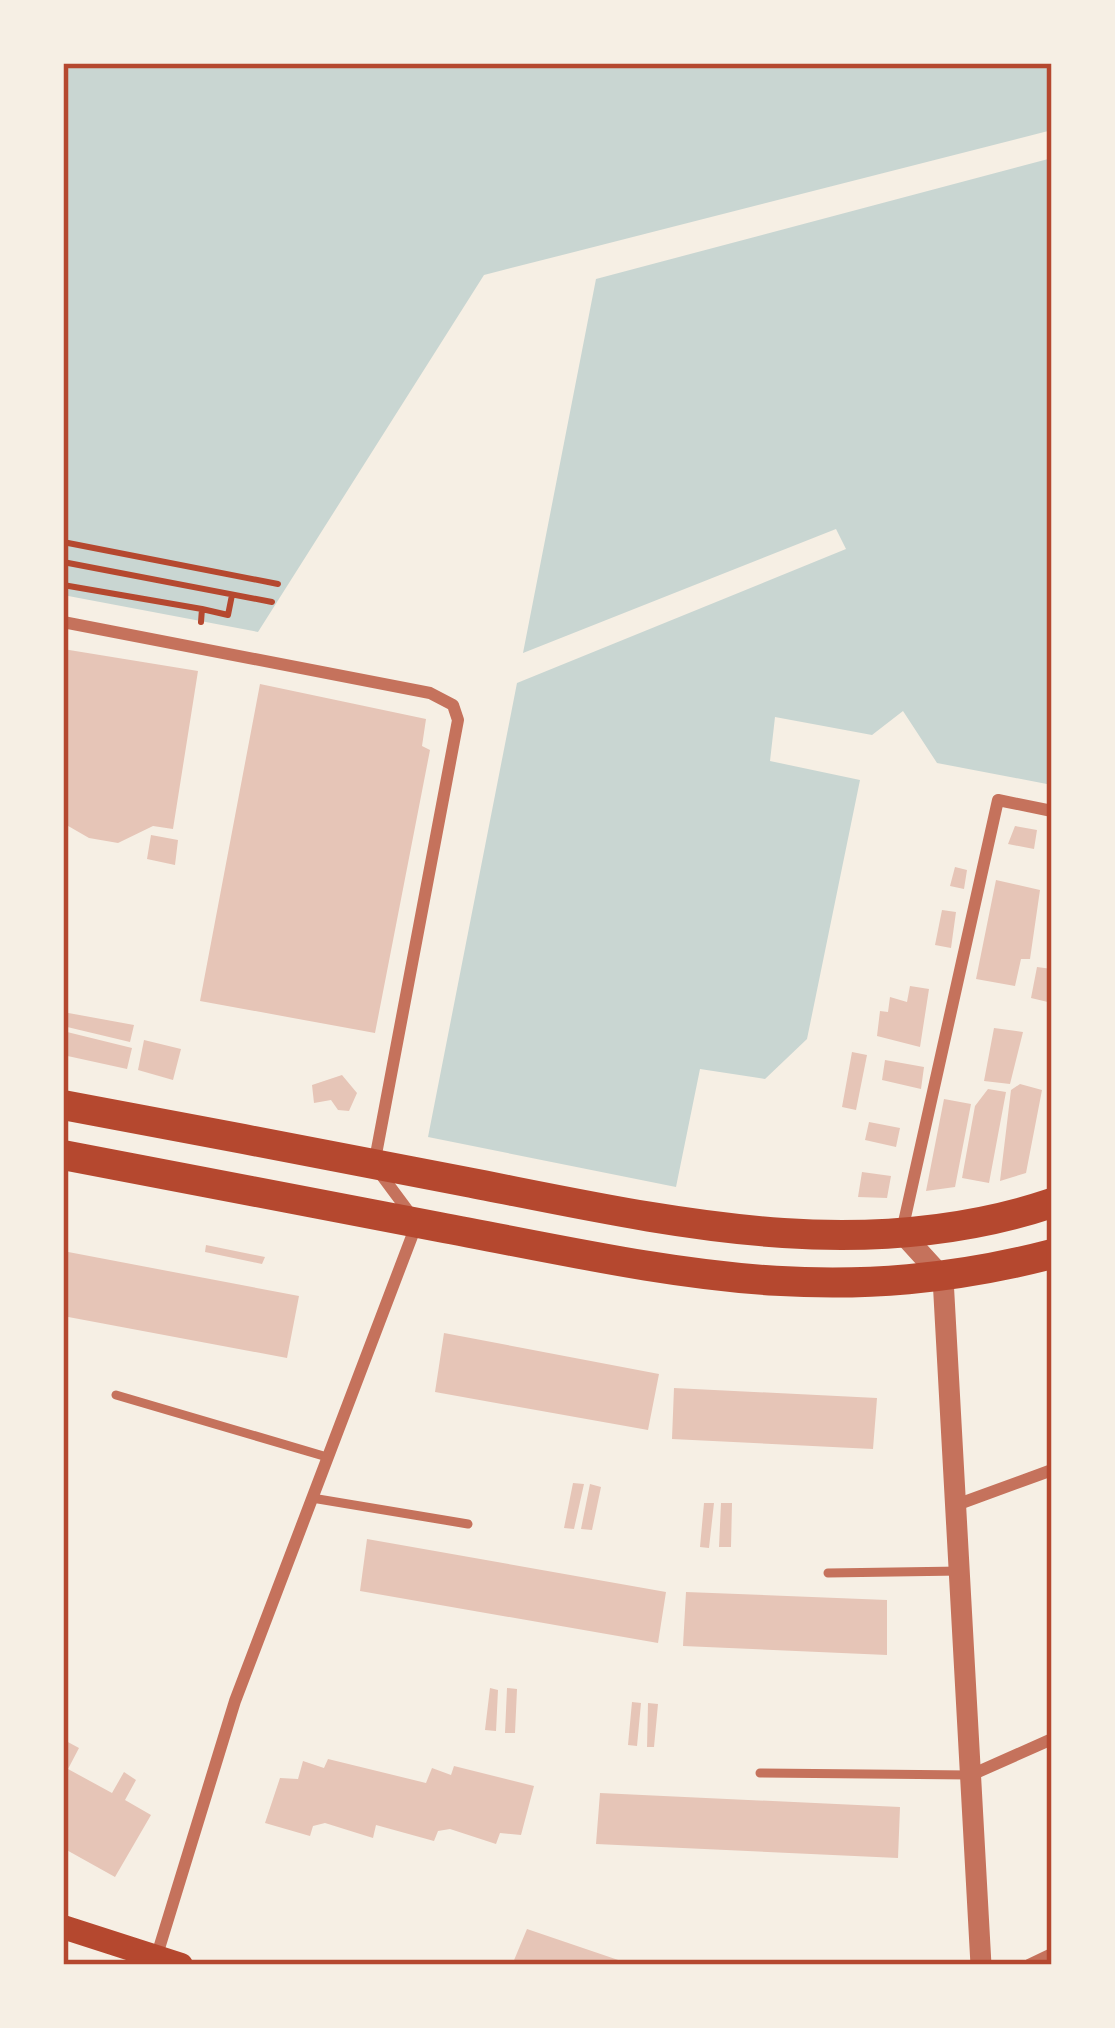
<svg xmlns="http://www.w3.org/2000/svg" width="1115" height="2028" font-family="Bitter,serif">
	<rect width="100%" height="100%" fill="#f6efe4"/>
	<path fill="#c9d6d2" d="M63,63H1052V130L484,275L258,632L63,595Z
		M1052,158V785L937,763L903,711L872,735L775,717L770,761L860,780L807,1039L765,1079L700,1069L676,1187L428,1137L517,683L846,549L836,529L523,653L596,279Z"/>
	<path fill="#e6c5b7" d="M63,649L198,671L173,829L153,826L118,843L89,838L63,823Z
		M260,684L426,719L422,746L430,750L375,1033L200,1001Z
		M1015,826L1037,830L1034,849L1008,844Z
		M151,835L178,840L175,865L147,859Z
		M955,867L967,870L964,889L950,886Z
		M996,880L1040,890L1030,959H1021L1015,986L976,979Z
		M942,910L956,912L951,948L935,945Z
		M1037,967L1052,969V1003L1031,998Z
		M910,986L929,989L920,1047L877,1036L880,1011L888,1012L890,997L907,1002Z
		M63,1012L134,1025L130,1042L63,1026Z
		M994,1028L1023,1032L1010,1084L984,1081Z
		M63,1031L132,1048L127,1069L63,1055Z
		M144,1040L181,1049L173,1080L138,1070Z
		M852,1052L867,1055L856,1110L842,1107Z
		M885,1060L924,1067L921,1089L882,1080Z
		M342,1075L357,1093L349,1111L338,1110L331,1100L314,1103L312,1085Z
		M1020,1084L1042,1090L1026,1173L1000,1181L1011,1090Z
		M988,1089L1006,1092L989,1183L962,1178L975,1106Z
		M944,1099L971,1104L955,1187L926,1191Z
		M869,1122L900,1128L896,1147L865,1140Z
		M862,1172L891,1176L887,1198L858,1197Z
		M206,1245L265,1257L262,1264L205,1252Z
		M63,1251L299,1296L287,1358L63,1316Z
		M444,1333L659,1374L648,1430L435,1392Z
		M674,1388L877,1398L873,1449L672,1439Z
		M573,1483L584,1484L574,1529L564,1528Z
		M590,1484L601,1487L592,1530L581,1529Z
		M704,1503H714L709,1548L700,1547Z
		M721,1503H732L731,1547H719Z
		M367,1539L666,1592L658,1643L360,1591Z
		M686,1592L887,1600V1655L683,1646Z
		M490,1688L498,1690L496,1731L485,1730Z
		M507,1688L517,1689L515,1733H505Z
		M632,1702L641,1703L637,1746L628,1745Z
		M648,1703L658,1704L654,1747H647Z
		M66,1741L79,1748L68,1769L112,1793L124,1772L136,1780L125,1800L151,1815L115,1877L63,1848Z
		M328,1759L426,1783L432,1768L451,1775L454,1766L534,1786L521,1835L500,1833L496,1844L450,1829L438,1831L434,1841L376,1825L373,1838L325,1823L313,1826L310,1836L265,1823L280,1778L298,1779L303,1761L324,1768Z
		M600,1793L900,1807L898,1858L596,1844Z
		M527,1929L630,1964L629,1965H512Z"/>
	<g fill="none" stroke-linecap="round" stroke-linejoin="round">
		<path stroke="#b5482f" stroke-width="6" d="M63,542L278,584
			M63,562L272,602
			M63,585L202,609L201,622
			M202,609L228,615L232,595"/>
		<path stroke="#c5725c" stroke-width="9" d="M116,1395L327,1457
			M312,1498L468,1524
			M828,1573L961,1571
			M760,1773L971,1775"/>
		<path stroke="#c5725c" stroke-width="12" d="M63,622L430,693L453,705L458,720L374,1165L417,1223L235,1701L157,1955
			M902,1231L998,800L1052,811
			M956,1505L1052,1470
			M971,1775L1052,1739
			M1029,1965L1052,1954"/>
		<path stroke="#c5725c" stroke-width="21" d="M902,1233L943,1278L981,1965"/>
		<path stroke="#b5482f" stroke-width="24" d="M63,1927L181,1965"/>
		<path stroke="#b5482f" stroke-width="30" d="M63,1105C198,1130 332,1156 467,1182C662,1220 857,1268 1052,1203
			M63,1155C188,1179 314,1203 439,1227C663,1269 824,1313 1052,1254"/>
	</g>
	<rect width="1115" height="2028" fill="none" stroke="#f6efe4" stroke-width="132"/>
	<rect x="66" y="66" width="983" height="1896" fill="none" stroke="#b5482f" stroke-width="4.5"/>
</svg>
